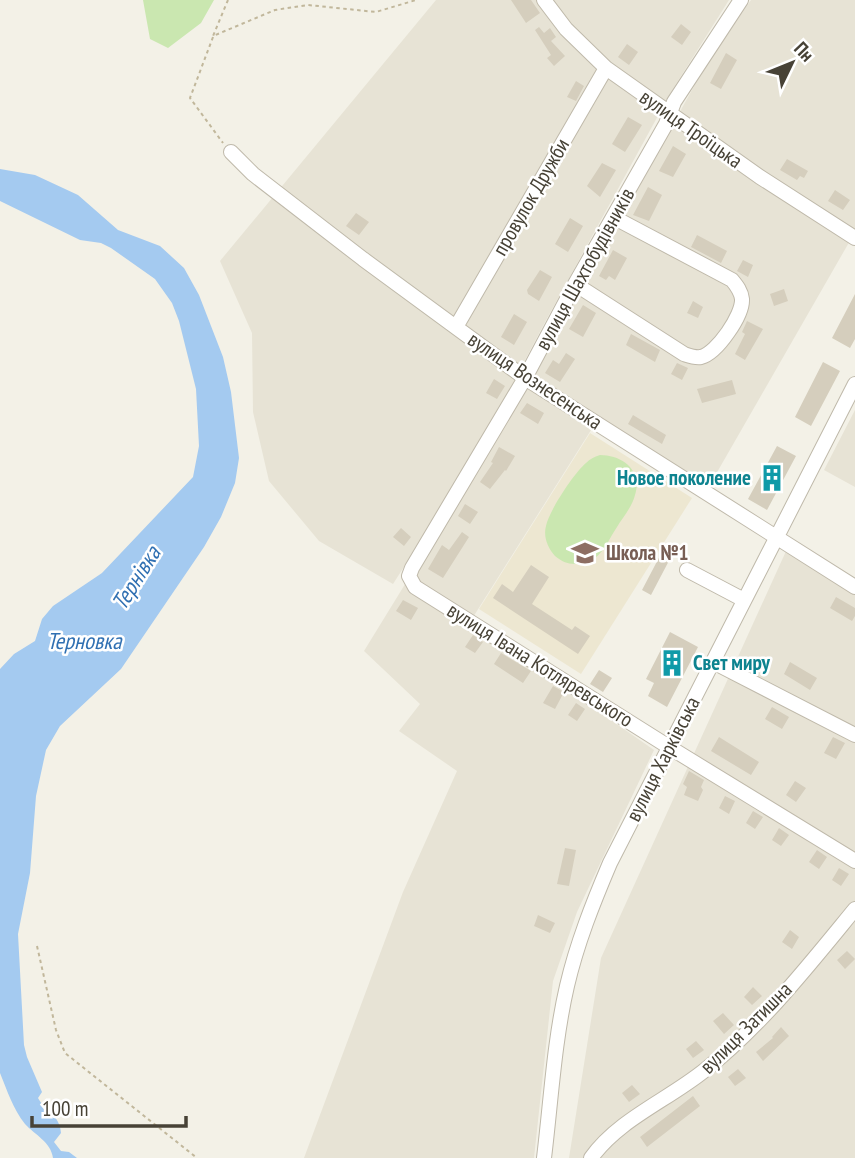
<svg xmlns="http://www.w3.org/2000/svg" width="855" height="1158" font-family="'PT Sans Narrow',sans-serif">
	<rect width="100%" height="100%" fill="#f3f1e7"/>
	<path fill="#e7e3d5" d="M436,0H729L671,92L544,324L474,457L393,584L319,541L269,481L253,412L252,333L220,261Z
		M751,0H855V232L708,488L598,419L470,622L654,750L577,912L553,981L534,1158H304L403,892L457,771L399,731L420,704L364,651L539,366L703,70Z
		M855,410V487L824,470Z
		M787,549L855,593V1158H569L601,958Z"/>
	<path fill="#ede7d1" d="M590,433L692,498L581,674L479,609Z"/>
	<path fill="#cae7b0" d="M143,0H214L201,23L168,48L150,39Z
		M600,455C622,455 643,470 635,495C632,507 623,517 617,527C610,537 605,551 595,558C589,562 582,564 575,564C567,564 561,561 555,556C548,548 543,537 546,526C549,511 574,473 586,463C590,459 594,457 600,455Z"/>
	<path fill="#a4caf0" d="M0,169L35,175L78,195L118,230L160,246L184,268L199,295L223,357L231,392L239,458L235,483L221,517L204,547L121,669L60,726L46,750L36,796L30,873L18,934L24,1045L27,1057L42,1092L38,1098C45,1111 60,1115 61,1133L54,1142L61,1151L69,1152L77,1158H53C51,1142 35,1135 25,1124C13,1109 7,1090 0,1073V669L14,654L35,641L42,619L53,606L102,573L193,477L199,446L196,389L179,321L172,303L155,279L111,248L101,243L80,240L0,201Z"/>
	<path fill="#d5cebd" d="M511,0H531L540,13L526,23Z
		M681,24L691,32L682,45L671,37Z
		M539,27L544,33L550,28L556,37L551,41L565,56L554,66L547,58L551,55L535,30Z
		M627,44L638,52L629,65L618,57Z
		M726,53L737,60L721,89L710,83Z
		M576,81L584,86L576,101L567,97Z
		M628,117L642,125L625,152L612,144Z
		M673,146L686,154L673,177L659,171Z
		M787,159L808,171L804,178L800,176L797,180L780,170Z
		M602,163L616,170L600,197L587,186Z
		M648,187L662,195L649,221L633,215Z
		M835,190L850,200L843,210L828,201Z
		M356,213L369,222L359,235L346,226Z
		M570,218L583,226L568,252L555,244Z
		M697,235L727,251L721,263L691,247Z
		M613,250L627,258L615,280L609,276L606,280L599,276Z
		M743,260L753,265L748,277L737,271Z
		M540,270L552,277L539,301L528,294L527,290Z
		M784,289L788,301L774,306L770,294Z
		M855,294V339L850,348L832,338Z
		M693,301L703,307L698,318L687,313Z
		M583,305L596,313L583,337L569,329Z
		M514,314L527,322L514,345L501,337Z
		M747,321L763,329L745,360L735,354L745,334L742,332Z
		M631,334L660,350L655,362L626,345Z
		M566,353L575,359L560,382L545,373L553,360L559,364Z
		M823,362L840,371L811,426L795,417Z
		M677,363L688,368L682,380L671,374Z
		M494,379L505,386L497,399L486,393Z
		M732,380L736,394L702,403L697,389Z
		M527,403L544,413L538,424L520,413Z
		M633,415L666,435L662,444L628,424Z
		M777,446L796,456L767,510L748,499Z
		M499,447L515,456L506,471L505,470L490,489L480,482L493,463L491,462Z
		M465,504L478,512L470,524L458,516Z
		M401,528L411,537L404,546L393,537Z
		M462,532L469,537L443,578L428,569L442,545L449,550Z
		M663,550L672,555L651,595L642,590Z
		M531,565L549,577L532,604L572,630L575,626L590,636L578,654L493,598L502,584L513,592Z
		M836,597L855,608V616L852,621L830,608Z
		M403,600L418,608L411,620L396,611Z
		M670,632L698,647L667,707L648,696L654,683L646,679Z
		M473,635L483,642L475,653L465,647Z
		M501,653L531,671L523,683L494,664Z
		M790,662L817,678L810,690L784,674Z
		M599,670L612,678L603,692L590,684Z
		M553,686L564,692L555,709L543,703Z
		M576,703L585,709L577,721L568,715Z
		M772,707L789,717L782,729L765,719Z
		M719,737L759,762L751,775L711,751Z
		M833,737L845,743L836,759L824,753Z
		M689,771L704,780L701,787L703,790L698,801L684,795L687,787L683,784Z
		M795,781L806,788L796,802L786,795Z
		M725,796L735,801L729,814L719,808Z
		M753,811L763,817L755,829L746,823Z
		M779,828L789,835L781,846L772,840Z
		M565,848L576,850L569,886L557,884Z
		M817,850L827,857L819,869L809,862Z
		M839,868L849,874L841,886L832,880Z
		M538,915L555,923L550,933L534,926Z
		M790,930L799,937L792,949L782,942Z
		M847,951L855,959L845,969L837,960Z
		M753,987L762,996L752,1005L744,997Z
		M723,1013L734,1025L724,1034L713,1021Z
		M781,1027L789,1036L763,1061L756,1052L773,1038L772,1037Z
		M696,1041L704,1050L693,1058L686,1049Z
		M738,1069L746,1078L735,1086L728,1077Z
		M632,1085L640,1094L629,1102L622,1093Z
		M693,1096L700,1106L647,1147L640,1137Z"/>
	<g fill="none" stroke-linecap="round" stroke-linejoin="round">
		<defs>
			<path id="minor" d="M544,0L566,29L606,68L760,177L855,238
				M741,0L674,102L666,124L575,284L525,378L412,568L409,576L415,587L669,747L855,861
				M231,152L253,174L363,259L525,378L855,587
				M575,284L684,354C690,356 695,358 701,357C717,353 743,315 742,299C741,291 737,286 732,280L613,217
				M456,327L606,68
				M687,570L744,600
				M713,662L855,735
				M544,1158C551,1101 554,1042 567,986C577,943 593,903 610,863L855,384
				M591,1158C619,1119 668,1100 705,1070C762,1025 809,965 855,909"/>
		</defs>
		<use href="#minor" stroke="#bfb9aa" stroke-width="16"/>
		<path stroke="#c1b79b" stroke-width="2" stroke-dasharray="3.5 3.5" stroke-linecap="butt" d="M228,0L213,36L275,10L308,5L376,12L416,0
			M213,37L190,98L223,143
			M37,946L56,1030L65,1053L197,1158"/>
		<use href="#minor" stroke="#fff" stroke-width="14"/>
	</g>
	<defs>
		<symbol id="building-bare" viewBox="-9 -9 18 18"><path d="M-4-6H4V6H1V3H-1V6H-4ZM-2.5-4.3h1.7v1.8h-1.7ZM.8-4.3h1.7v1.8H.8ZM-2.5-1h1.7V.8h-1.7ZM.8-1h1.7V.8H.8Z" fill="#0f9aa8" stroke="#fff" stroke-width="2.5" paint-order="stroke"/></symbol>
		<symbol id="school-bare" viewBox="-9 -9 18 18"><path d="M0-5L7-2L0 1L-7-2ZM-4 1L0 2.5L4 1V4Q0 6-4 4Z" fill="#8d6e63" stroke="#fff" stroke-width="2.5" paint-order="stroke"/></symbol>
	</defs>
	<g fill-rule="evenodd">
		<use href="#building-bare" x="753" y="459" width="38" height="38"/>
		<use href="#school-bare" x="566" y="534" width="38" height="38"/>
		<use href="#building-bare" x="653" y="644" width="38" height="38"/>
	</g>
	<g text-anchor="middle" stroke-width="5" stroke-linejoin="round" paint-order="stroke">
		<g font-size="21" fill="#474236" stroke="#fff">
			<text transform="translate(691 129) rotate(35)" y="7">вулиця Троїцька</text>
			<text transform="translate(531 197) rotate(-60)" y="7">провулок Дружби</text>
			<text transform="translate(585 269) rotate(-61)" y="7">вулиця Шахтобудівників</text>
			<text transform="translate(535 381) rotate(34)" y="7">вулиця Вознесенська</text>
			<text transform="translate(540 665) rotate(32)" y="7">вулиця Івана Котляревського</text>
			<text transform="translate(663 759) rotate(-63)" y="7">вулиця Харківська</text>
			<text transform="translate(746 1028) rotate(-45)" y="7">вулиця Затишна</text>
		</g>
		<g font-size="21" font-weight="bold" fill="#0d838f" stroke="#fff" text-anchor="end">
			<text x="751" y="485">Новое поколение</text>
			<text x="693" y="670" text-anchor="start">Свет миру</text>
		</g>
		<g font-size="21" font-weight="bold" fill="#785e54" stroke="#fff" text-anchor="start">
			<text x="606" y="560">Школа №1</text>
		</g>
		<g font-size="23" font-style="italic" fill="#3070b2" stroke="#fff">
			<text transform="translate(136 578) rotate(-58)" y="8">Тернівка</text>
			<text x="84" y="649">Терновка</text>
		</g>
	</g>
	<g transform="translate(792 63) rotate(47)" stroke="#ffffff" stroke-width="5" paint-order="stroke">
	<path d="M0-5L12 26L0 18L-12 26Z" fill="#474236"/>
	<text y="-10" font-size="19" font-weight="bold" text-anchor="middle" fill="#474236">Пн</text>
	</g>
	<path d="M32 1116v10h154v-10" fill="none" stroke="#474236" stroke-width="3.5"/>
	<text x="42" y="1116" font-size="21" fill="#474236" stroke="#ffffff" stroke-width="5" paint-order="stroke">100 m</text>
</svg>
